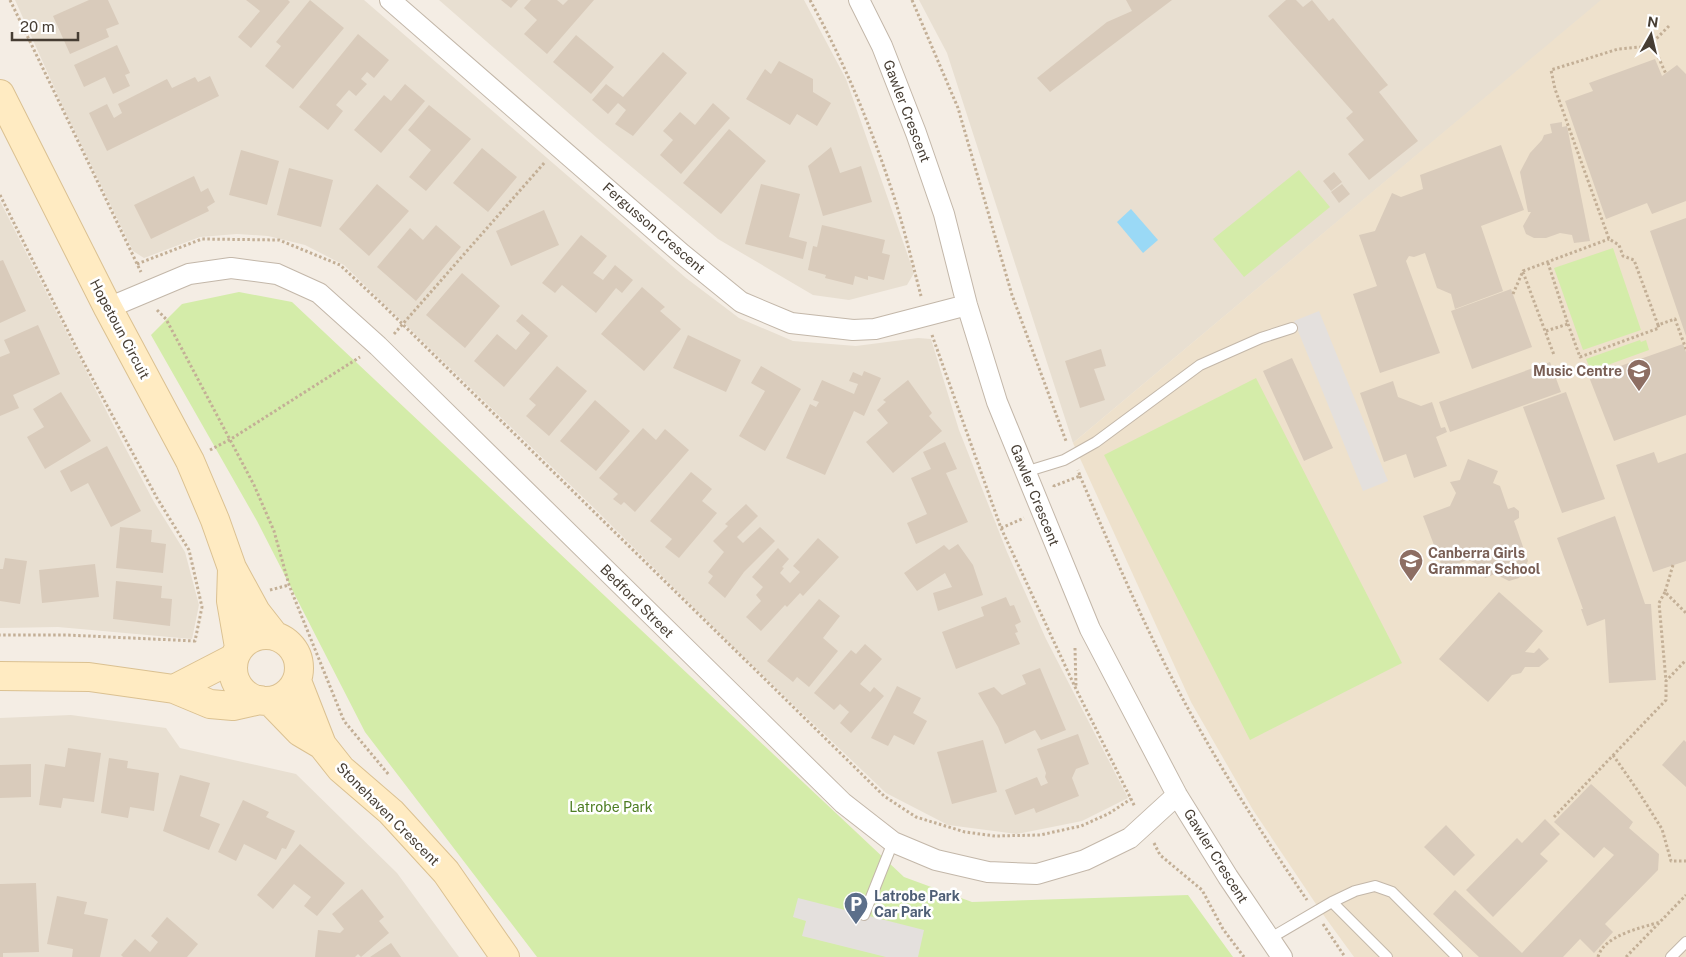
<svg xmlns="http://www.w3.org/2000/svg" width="1686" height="957" font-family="'Public Sans',sans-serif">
	<rect width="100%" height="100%" fill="#f4ede4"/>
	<path fill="#e8dfd1" d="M15,0H364L686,278L739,318L793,341L856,346L918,338L931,339L959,430L1007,552L1046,639L1128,798L1082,821L1017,834L948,825L886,793L733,647L592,506L344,265L305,245L268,236L237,234L200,237L144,258L133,251L63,107Z
		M439,0H804L846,79L914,273L907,285L849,300L813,295L718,239L597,138Z
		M919,0H1602L1073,443L947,53Z
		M0,201L119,436L154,502L185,552L199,605L192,639L58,627L0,628Z
		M71,715L166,728L180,748L296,774L397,873L459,957H0V718Z"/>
	<path fill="#eee1cc" d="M1601,0H1686V957H1354L1322,913L1253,810L1191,702L1073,443Z"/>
	<path fill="#d4eca9" d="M1299,170L1330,207L1244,277L1213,239Z
		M1613,248L1641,330L1583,350L1554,268Z
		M239,292L292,302L904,877L972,902L1188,895L1233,957H537L365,732L257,521L151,335L182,304Z
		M1640,340L1641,342L1646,340L1649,350L1591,371L1586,359Z
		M1256,378L1402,663L1250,740L1104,455Z"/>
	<path fill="#e4e0dd" d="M1319,311L1388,481L1363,491L1294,321Z
		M798,898L924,930L918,957H886L802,936L806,921L793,917Z"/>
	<path fill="#9ad9f6" d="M1131,209L1158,240L1143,253L1117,222Z"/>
	<path fill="#d9cbbb" d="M89,0H108L119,24L106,29L109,37L70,54L53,16Z
		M246,0H288L290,2L251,48L238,37L260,11Z
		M310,0L344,28L293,89L265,66L281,46L276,42Z
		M501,0H518L511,8Z
		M531,0H557L563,5L568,0H594L547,54L524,34L537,20L524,8Z
		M1126,0H1172L1050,92L1037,78L1107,22L1132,11Z
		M1286,0H1296L1303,7L1312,0L1329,21L1333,18L1388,85L1379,92L1418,141L1369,180L1348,154L1364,140L1346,118L1353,112L1268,16Z
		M358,34L389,60L374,78L367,72L361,79L367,84L356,96L349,90L336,105L343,111L328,130L299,107Z
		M576,35L614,67L591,94L553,62Z
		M117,45L130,73L125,75L130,86L113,94L105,77L84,87L74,65Z
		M663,52L687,73L633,136L615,124L626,110L618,103L608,114L592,100L606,84L623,97Z
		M1655,59L1662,76L1677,65L1686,74V201L1652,214L1647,203L1606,219L1565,101L1593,91L1589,83Z
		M779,61L813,79V92L831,103L817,126L797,114L790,125L746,99L765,69L771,74Z
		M210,76L219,96L107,151L89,113L107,104L114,118L122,113L118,104L167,79L172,88L195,77L198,82Z
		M405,84L425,101L381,153L354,130L384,95L391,101Z
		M713,103L730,118L681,174L660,155L673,140L663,131L680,112L695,125Z
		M429,105L471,139L426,191L409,177L431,150L408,130Z
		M1562,122V127L1567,126L1590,241L1574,243L1572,235L1560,233L1546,238H1534L1526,234L1523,226L1531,212H1528L1520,172L1530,153L1542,140L1544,135L1552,133L1550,124Z
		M729,129L766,161L721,214L683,183Z
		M1501,145L1524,210L1481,226L1503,291L1455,309L1451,294L1437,288L1425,253L1414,257L1409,256L1406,261L1440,353L1380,373L1353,294L1377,286L1359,235L1375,231L1392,193L1401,197L1423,189L1420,175Z
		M831,147L840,173L861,166L872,202L823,216L808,166Z
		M482,148L517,177L488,212L453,183Z
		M241,150L279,161L267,205L229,195Z
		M289,168L333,180L321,227L277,215Z
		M1334,172L1342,182L1331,191L1323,181Z
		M194,176L201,192L208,188L215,202L207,207L209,211L151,239L134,205Z
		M377,184L409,211L369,256L339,229Z
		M761,184L800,194L789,237L807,242L803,259L745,244Z
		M1342,184L1350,194L1339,203L1331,192Z
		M544,210L559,245L511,266L496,231Z
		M1686,218V336L1650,231Z
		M436,225L461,247L416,301L377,267L410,228L423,240Z
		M822,225L885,240L882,253L890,255L884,280L868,276V280L855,276L853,285L825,278L826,275L808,270L813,246L817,247Z
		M581,235L607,256L593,273L603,280L615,265L633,280L622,293L616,288L596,313L562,285L555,293L542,283Z
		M3,260L26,311L0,323V261Z
		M462,273L500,306L465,348L426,315Z
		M642,287L665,307L660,311L681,329L644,371L601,334Z
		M1511,289L1532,347L1472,369L1451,311Z
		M522,314L548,336L504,387L474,361L497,334L516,350L530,333L516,321Z
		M38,325L60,374L13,395L19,408L0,416V357L10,353L4,340Z
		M688,335L741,360L726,392L673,368Z
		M1683,344L1686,352V415L1614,441L1589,377Z
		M1101,349L1106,366L1094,369L1105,400L1080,408L1065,361Z
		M1292,358L1333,448L1304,461L1263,371Z
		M1550,362L1561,392L1450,432L1439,402Z
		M557,366L587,391L549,436L526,416L536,405L529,399Z
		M761,366L801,389L765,451L739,436L765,391L751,383Z
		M864,371L881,378L864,416L854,411L825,475L786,458L810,404L816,407L819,402L813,400L822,380L854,394L858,384L849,381L853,372L862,376Z
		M908,380L932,413L929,416L942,431L893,473L866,442L888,423L877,410L886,402L883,400Z
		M1393,381L1398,397L1421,406L1432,402L1441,428L1445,427L1447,432L1436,437L1447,466L1414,478L1406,454L1384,462L1360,393Z
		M61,392L91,441L45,469L27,437L44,427L33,409Z
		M1566,392L1605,499L1562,513L1523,407Z
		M595,400L630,431L596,471L560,441Z
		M643,428L656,440L665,429L689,450L635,512L624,502L621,505L613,499L618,494L599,478Z
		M945,442L957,469L946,473L968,522L916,544L907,523L927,514L911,478L931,469L923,452Z
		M107,446L141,511L111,527L88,483L71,492L60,471Z
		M1654,452L1658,463L1686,453V561L1653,572L1616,465Z
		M1468,459L1498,471L1493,483L1500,486L1508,509L1514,507L1519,511V518L1514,521L1528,561L1519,578L1509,581L1495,574L1485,578L1480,565L1468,560L1443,569L1423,516L1450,506L1456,493L1450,482L1460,480Z
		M691,472L712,489L702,501L717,513L679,558L665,547L672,539L650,521Z
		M746,504L758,516L737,537L743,543L760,527L775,541L744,572L725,598L708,583L713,576L708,572L724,552L713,541L728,526L725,524Z
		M1615,516L1645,604H1651L1656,680L1609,683L1605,619L1587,626L1581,609H1583L1557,538Z
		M120,527L152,530L151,542L166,544L163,573L116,568Z
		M818,538L839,557L803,596L800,593L787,607L785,605L761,631L746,617L761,601L756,595L763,587L752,577L778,548L789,559L782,567L784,568L780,573L790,583L800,572L793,566Z
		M958,544L973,565L983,595L938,611L933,593L952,587L945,573L917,591L904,573L944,545L949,550Z
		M5,558L27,561L20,604L0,601V569H3Z
		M95,564L99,597L42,603L39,570Z
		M116,581L162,586L161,598L172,599L170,626L113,619Z
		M1499,592L1543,631L1525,652L1534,653L1539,648L1549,659L1539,667H1525L1521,673L1512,675L1488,702L1439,659Z
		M1006,597L1010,606L1014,605L1021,622L1015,625L1018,632L1015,633L1020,644L956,669L942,632L984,616L981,607Z
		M819,599L840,616L823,638L838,651L809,687L797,677L793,682L767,661Z
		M865,644L882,659L860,684L870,692L874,687L884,696L851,733L840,723L849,712L840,704L834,710L814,693L851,650L856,654Z
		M1040,668L1066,730L1041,740L1035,730L1005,744L998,727L978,693L994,687L1002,695L1026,684L1022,675Z
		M897,686L921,698L913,713L927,721L914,745L894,735L888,746L871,738Z
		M1078,734L1089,764L1076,769L1072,778L1079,796L1036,813L1034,808L1015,815L1005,790L1037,777L1041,786L1048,783L1045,777L1046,773L1037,749Z
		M983,740L997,792L952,804L937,752Z
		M1684,740L1686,742V787L1662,765Z
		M68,748L101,753L94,802L63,798L61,808L39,805L45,764L65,767Z
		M109,758L128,761L127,768L159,773L154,811L130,807L128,818L101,813Z
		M31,764V797L0,798V765Z
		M180,775L210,783L200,816L220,824L209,850L163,831Z
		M1591,784L1633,822L1629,828L1659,854L1658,870L1605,924L1613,932L1594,953L1580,939L1563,957H1479L1433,914L1455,890L1522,953L1614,855L1604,847L1594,858L1554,822Z
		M243,800L269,812L266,817L295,831L286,849L282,848L276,860L244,844L236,861L218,852Z
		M1545,819L1560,834L1540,854L1548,861L1493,917L1466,890L1517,838L1522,843Z
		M1446,825L1475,855L1454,876L1424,847Z
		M300,844L345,883L317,916L304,906L311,897L294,884L273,909L257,895Z
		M36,883L39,952L3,953V957H0V884Z
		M362,889L384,917L379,921L389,933L361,957L358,954L355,957H315L318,930L340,933L344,929L332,914Z
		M57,896L87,902L84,914L108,919L100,957H72L73,949L47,944Z
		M167,917L198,944L187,957H123L121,955L135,939L150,952L158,942L151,936Z
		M391,943L401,957H370Z"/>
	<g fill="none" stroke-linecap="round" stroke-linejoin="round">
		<defs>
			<path id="lane" d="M1025,472L1064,460L1096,442L1200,365L1261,338L1292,328
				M1332,902L1387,957
				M864,915L893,842
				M1269,939L1332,902L1355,891L1375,886L1392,892L1457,957
				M1671,957L1686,942"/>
			<path id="street" d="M390,0L682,254L741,302L791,323L853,330L875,329L967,305
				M859,0L882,46L916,133L944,214L967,305L997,402L1090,629L1177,795L1228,877L1282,957
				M108,308L189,274L231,268L277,274L319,293L378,346L843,803L893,842L936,860L988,872L1037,874L1085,860L1130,838L1177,795"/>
			<path id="secondary" d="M0,94L108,308L190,461L215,520L232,568L256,612L274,635
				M232,569L231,601L239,647
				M233 668a33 33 0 1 1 66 0a33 33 0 1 1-66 0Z
				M0,676L89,677L174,689L210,704L233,706L260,700
				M297,681L322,745L341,769L391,812L446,872L505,957
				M174,689L234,658
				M270,701L300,732L322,745"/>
		</defs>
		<use href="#lane" stroke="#c3b7a9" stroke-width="12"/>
		<use href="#street" stroke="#c3b7a9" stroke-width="22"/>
		<use href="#secondary" stroke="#dbc191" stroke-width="30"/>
		<path stroke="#c3af96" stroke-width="3" stroke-dasharray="2.5 2.5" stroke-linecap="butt" d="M10,0L141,272
			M810,0C842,58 868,119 889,182C902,219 911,258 921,296
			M912,0L958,108L1012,295L1066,441
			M1669,26L1652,43L1641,47L1618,49L1551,70L1555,89L1609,239L1619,245L1623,256L1634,260L1658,325L1675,319L1686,349
			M1652,43L1666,74
			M0,195L84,363L157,498L189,550L202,607L195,641L67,635H0
			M137,264L202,239L279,240L340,265L381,303L884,796L916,817L965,832L995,836L1040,835L1081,826L1108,814L1131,799
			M1523,272L1554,355
			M1513,294L1523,271L1609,239
			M157,310L166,319L254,485L274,531L289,585L344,721L389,775
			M1568,324L1580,357L1659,328L1658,325
			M1546,331L1568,324L1548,263
			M394,334L545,162
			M932,335L1001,528L1076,689L1135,807
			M210,450L231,439L360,357
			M1080,476C1113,553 1146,630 1185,703C1222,771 1264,837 1307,900
			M1054,487V486L1080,476L1078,470
			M1001,528L1024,518
			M1673,565L1665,592L1686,613
			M270,590L289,585
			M1665,592L1659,603L1666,681
			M1075,648L1076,687
			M1613,755L1638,791L1662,829L1671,861H1686
			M1554,817L1666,700V681L1686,660
			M1154,843L1160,855L1202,890L1223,929L1244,957
			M1323,924L1345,957
			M1598,957C1604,935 1641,928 1660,922
			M1626,957L1686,895"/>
		<use href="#lane" stroke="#fff" stroke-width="10"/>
		<use href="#street" stroke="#fff" stroke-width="20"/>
		<use href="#secondary" stroke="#ffebc2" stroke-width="28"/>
	</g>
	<defs>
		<symbol id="school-pin" viewBox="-11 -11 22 30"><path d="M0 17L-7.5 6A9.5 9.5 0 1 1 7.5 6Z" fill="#8d6e63" stroke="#fff"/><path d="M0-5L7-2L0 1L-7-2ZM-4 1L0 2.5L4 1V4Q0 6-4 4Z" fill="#fff"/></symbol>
		<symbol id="parking-pin" viewBox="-11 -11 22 30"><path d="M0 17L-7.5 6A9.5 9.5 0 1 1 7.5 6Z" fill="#5c6f8a" stroke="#fff"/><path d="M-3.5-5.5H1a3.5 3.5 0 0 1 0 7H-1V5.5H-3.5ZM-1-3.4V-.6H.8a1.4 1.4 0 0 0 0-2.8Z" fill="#fff"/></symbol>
	</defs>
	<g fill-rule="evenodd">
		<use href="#school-pin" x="1625" y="357" width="28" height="38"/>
		<use href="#school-pin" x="1397" y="547" width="28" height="38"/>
		<use href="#parking-pin" x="842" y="890" width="28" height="38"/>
	</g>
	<g text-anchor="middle" stroke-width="5" stroke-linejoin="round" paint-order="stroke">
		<g font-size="14" fill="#463d33" stroke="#fff">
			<text transform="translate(907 111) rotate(69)" y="5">Gawler Crescent</text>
			<text transform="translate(654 228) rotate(41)" y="5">Fergusson Crescent</text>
			<text transform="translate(120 329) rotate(62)" y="5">Hopetoun Circuit</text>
			<text transform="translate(1035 495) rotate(68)" y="5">Gawler Crescent</text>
			<text transform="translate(637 601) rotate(45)" y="5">Bedford Street</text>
			<text transform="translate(388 814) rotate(45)" y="5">Stonehaven Crescent</text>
			<text transform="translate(1216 856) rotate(58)" y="5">Gawler Crescent</text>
		</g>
		<g font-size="14" font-weight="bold" fill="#785e54" stroke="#fff" text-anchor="end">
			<text x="1622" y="376">Music Centre</text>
			<text x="1428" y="558" text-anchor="start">Canberra Girls<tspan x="1428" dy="16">Grammar School</tspan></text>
		</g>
		<g font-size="14" fill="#4d7d22" stroke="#fff">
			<text x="611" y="812">Latrobe Park</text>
		</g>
		<g font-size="14" font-weight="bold" fill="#4e5e75" stroke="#fff" text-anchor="start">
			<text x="874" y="901">Latrobe Park<tspan x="874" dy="16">Car Park</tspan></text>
		</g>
	</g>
	<g transform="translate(1651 35) rotate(8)" stroke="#ffffff" stroke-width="4" paint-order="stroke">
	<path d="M0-4L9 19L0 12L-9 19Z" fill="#463d33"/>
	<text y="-8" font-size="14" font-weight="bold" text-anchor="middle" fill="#463d33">N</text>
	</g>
	<path d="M12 32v8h66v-8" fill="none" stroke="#463d33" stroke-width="2.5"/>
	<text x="20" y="32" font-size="15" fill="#463d33" stroke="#ffffff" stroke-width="4" paint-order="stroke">20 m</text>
</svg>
